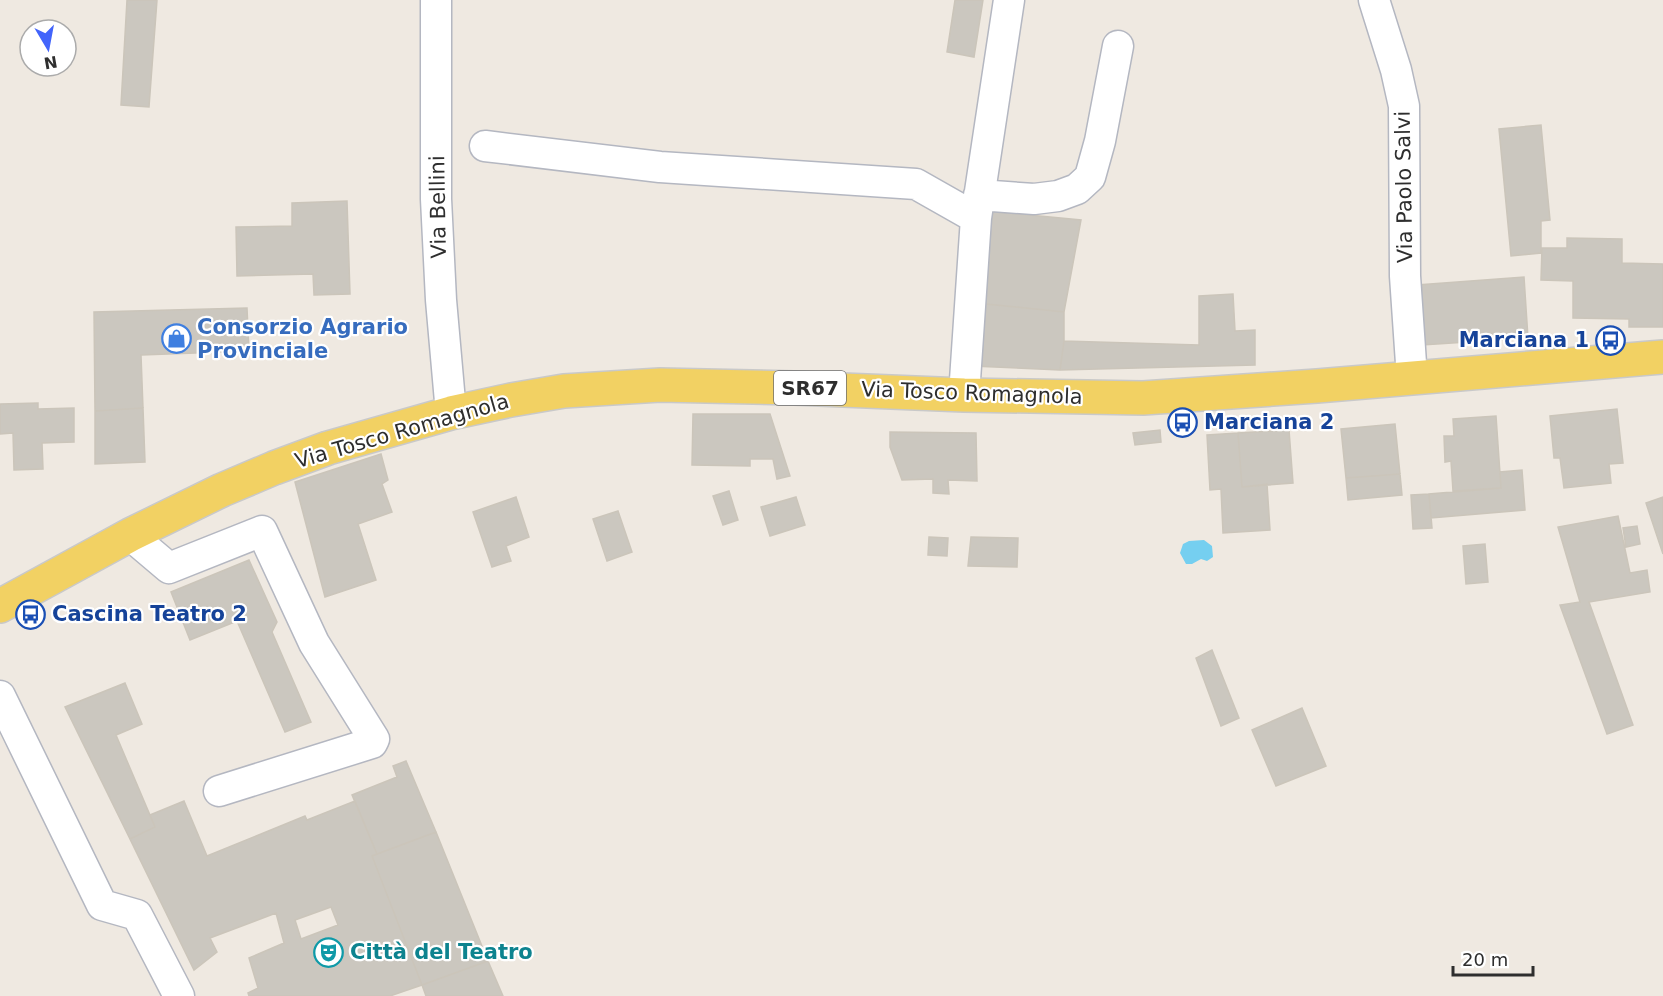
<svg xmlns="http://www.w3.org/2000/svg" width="1663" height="996" font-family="'DejaVu Sans',sans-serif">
	<rect width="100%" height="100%" fill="#efe9e1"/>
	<path fill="#75cff0" d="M1204,540L1212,546L1213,557L1207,561L1201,559L1192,564H1186L1180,553L1183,544L1189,541Z"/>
	<path fill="#cbc7bf" stroke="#cbc5ba" stroke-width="1.5" fill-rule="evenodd" d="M127,0H157L149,107L121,105Z
		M955,0H983L974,57L947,52Z
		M1541,125L1550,220L1541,221V253L1511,256L1499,129Z
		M347,201L350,294L314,295L313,274L237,276L236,227L292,226V203Z
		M987,211L1081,220L1064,312L976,303Z
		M1567,238L1622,239V263L1663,264V327H1629V319L1573,318V281L1541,280L1542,248H1567Z
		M1524,277L1528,338L1422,345L1417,285Z
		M1233,294L1235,331L1255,330V365L1060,370L1064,341L1199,345V296Z
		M976,303L1064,312V341L1060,370L972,366Z
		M247,308L249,351L141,355L143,408L95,411L94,312Z
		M38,403V409L74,408V442L42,443L43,469L14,470L13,433L0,434V404Z
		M143,408L145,462L95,464V411Z
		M1617,409L1623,463L1609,464L1611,483L1564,488L1560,458H1554L1550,416Z
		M693,414H770L790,476L777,479L773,459H750V466L692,465Z
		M1496,416L1501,488L1453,491L1451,461L1445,462L1444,436H1454L1453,419Z
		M1395,424L1400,474L1346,478L1341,429Z
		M1160,430L1161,442L1135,445L1133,433Z
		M1289,430L1293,483L1242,487L1238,433Z
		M890,432L976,433L977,481L948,480L949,494L933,493V479L902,480L890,447Z
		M1238,433L1242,487L1267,484L1270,530L1223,533L1221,489L1210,490L1207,435Z
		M381,454L388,480L382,484L392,512L358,524L376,580L325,597L295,482Z
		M1522,470L1525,510L1431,518L1429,494L1501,488L1500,472Z
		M1400,474L1402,495L1348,500L1346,478Z
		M729,491L738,520L723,525L713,496Z
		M1429,494L1432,528L1413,529L1411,495Z
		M516,497L529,537L506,546L511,561L492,567L473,512Z
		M796,497L805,525L770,536L761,507Z
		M1663,497V554L1646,503Z
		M618,511L632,552L607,561L593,519Z
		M1618,516L1630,573L1647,570L1650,592L1589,602L1633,725L1607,734L1560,605L1580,602L1558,527Z
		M1637,526L1640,544L1626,547L1623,528Z
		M929,537L948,538L947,556L928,555Z
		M971,537L1018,538L1017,567L968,566Z
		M1485,544L1488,582L1466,584L1463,546Z
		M249,560L277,622L272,632L311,722L285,732L237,621L190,640L171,592Z
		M1212,650L1239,718L1221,726L1196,658Z
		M125,683L142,724L116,735L155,827L130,839L65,707Z
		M1302,708L1326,766L1276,786L1252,730Z
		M406,761L436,832L377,854L352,795L397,777L393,766Z
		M184,801L207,856L305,816L307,820L355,801L377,854L372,856L422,985L390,996H249L248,993L258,988L249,958L284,943L276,913L210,938L217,952L194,970L130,839L155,827L150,815ZM331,907L338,925L301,939L295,920Z
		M436,832L488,961L422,985L372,856Z
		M488,961L503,996H426L422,985Z"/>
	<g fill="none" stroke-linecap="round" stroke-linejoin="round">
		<defs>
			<path id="minor" d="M436,0V199L441,300L451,413
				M1374,0L1396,70L1404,106L1405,276L1412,378
				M485,146L660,167L916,184L976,218
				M979,195L1034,199L1058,196L1077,189L1090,177L1100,141L1118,46
				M964,395L976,218L1009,0
				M130,535L169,568L262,531L314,643L374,739L372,743L219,791
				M0,696L102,905L137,915L179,996"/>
			<path id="major" d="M0,606L130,535L222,490L274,468L328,448L451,413L511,400L564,391L660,385L794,388L964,395L1143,398L1317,386L1663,357"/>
		</defs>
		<use href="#minor" stroke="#b4b7c1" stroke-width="33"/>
		<use href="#major" stroke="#c9c9c9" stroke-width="36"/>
		<use href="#minor" stroke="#fff" stroke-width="30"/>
		<use href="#major" stroke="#f2d163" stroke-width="33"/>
	</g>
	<defs>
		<symbol id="shop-ring" viewBox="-11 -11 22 22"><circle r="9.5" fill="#fff" stroke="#3f7fe0" stroke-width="1.5"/><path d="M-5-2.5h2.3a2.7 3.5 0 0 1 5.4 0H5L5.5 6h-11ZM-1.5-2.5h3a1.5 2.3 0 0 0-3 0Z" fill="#3f7fe0"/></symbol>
		<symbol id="bus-ring" viewBox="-11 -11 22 22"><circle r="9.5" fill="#fff" stroke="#1a4fb4" stroke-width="1.5"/><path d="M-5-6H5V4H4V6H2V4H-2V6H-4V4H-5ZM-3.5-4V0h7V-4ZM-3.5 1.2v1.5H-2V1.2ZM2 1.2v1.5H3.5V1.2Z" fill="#1a4fb4"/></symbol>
		<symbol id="theatre-ring" viewBox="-11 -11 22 22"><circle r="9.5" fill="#fff" stroke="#0f9aa8" stroke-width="1.5"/><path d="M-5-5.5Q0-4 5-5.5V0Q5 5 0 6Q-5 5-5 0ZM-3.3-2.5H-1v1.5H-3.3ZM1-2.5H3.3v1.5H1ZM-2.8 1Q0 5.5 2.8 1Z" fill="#0f9aa8"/></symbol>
	</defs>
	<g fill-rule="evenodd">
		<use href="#shop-ring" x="160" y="322" width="33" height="33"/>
		<use href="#bus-ring" x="1594" y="324" width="33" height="33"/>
		<use href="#bus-ring" x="1166" y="406" width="33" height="33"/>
		<use href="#bus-ring" x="14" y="598" width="33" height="33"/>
		<use href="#theatre-ring" x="312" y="936" width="33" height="33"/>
	</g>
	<g text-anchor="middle" stroke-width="4.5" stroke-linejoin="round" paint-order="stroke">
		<rect fill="#fff" stroke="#6d6d6d" stroke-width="1.5" x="774" y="371" width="72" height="34" rx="4.5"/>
		<g font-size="20" font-weight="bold" fill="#2e2e2e">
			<text x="810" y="395">SR67</text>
		</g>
		<g font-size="21" fill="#2e2e2e" stroke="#fff">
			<text transform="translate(1404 187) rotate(-91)" y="7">Via Paolo Salvi</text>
			<text transform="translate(438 207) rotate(-91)" y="7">Via Bellini</text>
			<text transform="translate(972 393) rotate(2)" y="7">Via Tosco Romagnola</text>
			<text transform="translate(402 431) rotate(-16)" y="7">Via Tosco Romagnola</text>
		</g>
		<g font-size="21" font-weight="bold" fill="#366cbe" stroke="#fff" text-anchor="start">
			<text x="197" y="334">Consorzio Agrario<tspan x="197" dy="24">Provinciale</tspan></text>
		</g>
		<g font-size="21" font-weight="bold" fill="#164399" stroke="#fff" text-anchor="start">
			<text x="1589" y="347" text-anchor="end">Marciana 1</text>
			<text x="1204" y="429">Marciana 2</text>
			<text x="52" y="621">Cascina Teatro 2</text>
		</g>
		<g font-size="21" font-weight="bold" fill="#0d838f" stroke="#fff" text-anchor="start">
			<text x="350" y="959">Città del Teatro</text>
		</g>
	</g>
	<g transform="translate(48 48) rotate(170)"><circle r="28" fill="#ffffff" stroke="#ababab" stroke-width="1.5"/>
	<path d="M0-4.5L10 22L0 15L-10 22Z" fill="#4264fb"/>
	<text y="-9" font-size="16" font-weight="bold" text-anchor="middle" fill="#2e2e2e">N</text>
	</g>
	<path d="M1453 966v9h80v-9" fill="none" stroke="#2e2e2e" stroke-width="3"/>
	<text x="1462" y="966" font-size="18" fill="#2e2e2e" stroke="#ffffff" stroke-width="4.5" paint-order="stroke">20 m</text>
</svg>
